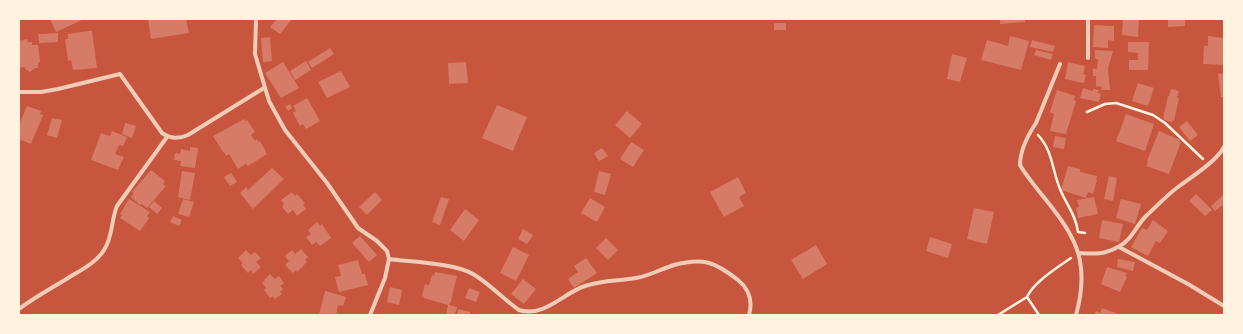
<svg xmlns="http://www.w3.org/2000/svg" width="1243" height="334" font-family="Manrope,sans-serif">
	<rect width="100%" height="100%" fill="#c8553d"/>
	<path fill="#d67c66" d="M50,19H84L56,32Z
		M148,19H186L189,33L151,39Z
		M277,19H292L280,34L270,27Z
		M1000,19H1025V22L1000,24Z
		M1123,19H1139L1138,37L1122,35Z
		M1168,19H1185V26L1168,27Z
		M774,23H786V30H774Z
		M1094,25L1114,26V41L1108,40V48L1093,47Z
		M89,31H92L97,68L73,70L71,60L68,61L65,39H68V34Z
		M58,33V42L39,43L38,34Z
		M1010,36L1029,41L1021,70L981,60L987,40L1008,46Z
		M1208,36L1224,38V65L1203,64L1204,46H1208Z
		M270,37L272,61L263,62L261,38Z
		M27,39L28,42H32V45H38L40,62L38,63V68H35L30,72L25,69V67L19,68V41Z
		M1032,40L1055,46L1053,52L1030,47Z
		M1128,42H1149L1148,70H1129V60H1138V53L1128,52Z
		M330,48L334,54L312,68L308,62Z
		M1036,50L1053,54L1051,60L1034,55Z
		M1095,50L1113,51L1108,68L1110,90H1101L1102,87L1096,86V76H1093V68L1097,69L1098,59H1095Z
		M952,54L967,58L960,82L947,79Z
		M306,61L311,70L295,80L290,71Z
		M283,62L299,88L281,98L265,73Z
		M466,62L468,83L449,84L448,63Z
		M1068,62L1085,66L1083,74L1086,75L1084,83L1065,79Z
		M341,71L350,87L327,98L318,82Z
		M1224,73V97H1221L1218,74Z
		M1138,83L1154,88L1148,106L1132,101Z
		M1083,88L1093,91V89L1099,90L1098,93L1101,94L1099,102L1080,98Z
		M1171,89L1179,91L1177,98H1179L1174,121L1172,120V122L1164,120V118H1163L1168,96H1169Z
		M1057,90L1075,96L1074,100L1076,101L1066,134L1050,131L1054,114L1050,112Z
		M307,98L320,121L306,129L303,124L300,126L293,113L296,111L293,106Z
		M290,104L292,108L288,111L285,107Z
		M497,105L527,117L513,151L482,138Z
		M27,106L41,111L40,114L43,115L31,144L19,139V125Z
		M627,111L642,124L630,138L615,125Z
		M1126,114L1154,124L1145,151L1116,141Z
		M52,118L62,120L57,138L47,135Z
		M244,119L245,121L247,120L255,132L251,135L255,141L257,139L259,142L260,141L267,154L248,166L246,164L238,169L229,154L226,156L224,152H223L213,136Z
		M1187,121L1198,135L1190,141L1179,127Z
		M125,123L136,126L132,138L122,134Z
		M112,131L127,137L123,146L119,145L115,154L124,157L118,170L91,160L101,133L110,136Z
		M1159,131L1180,140L1179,142H1181L1169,174L1146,166L1148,162L1147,161Z
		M1055,136L1066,138L1064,149L1053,147Z
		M631,142L644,150L633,167L620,159Z
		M190,147L198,148L195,168L180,166L181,161L174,160L175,153L180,154L181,149L190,151Z
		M602,148L608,156L599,161L594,153Z
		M1068,166L1080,169V172L1097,176L1096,179L1097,180L1093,194L1088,192L1086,198L1061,190Z
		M272,168L284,179L253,209L240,193L246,187L248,190Z
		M151,170L165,181L163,184L166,186L147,208L142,204L140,205L131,197L134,193L132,192Z
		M182,171L195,173L190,200L178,197Z
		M599,171L611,174L605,195L594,192Z
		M231,173L237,182L230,186L224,177Z
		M1109,176L1117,178L1113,201L1104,199Z
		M738,177L746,193L739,197L744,206L724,217L710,192Z
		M292,192L295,196L297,194L305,203L303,205L306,209L297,216L293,210L288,214L282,207L284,204L281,200Z
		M375,192L382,200L367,215L359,207Z
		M1196,194L1212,210L1205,216L1189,201Z
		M1224,194V204L1215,211L1211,206Z
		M441,197L449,199L440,225L432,222Z
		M1094,197L1098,214L1078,218L1076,208L1079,207L1077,200Z
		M590,198L605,207L597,222L581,213Z
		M129,199L150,212L147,216L149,218L140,231L120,218L122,215L120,214Z
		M183,199L194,202L189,217L178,214Z
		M1121,199L1141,204L1135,224L1116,218Z
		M154,201L162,208L157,214L149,207Z
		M974,208L994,212L987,244L967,239Z
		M465,209L479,220L464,241L450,230Z
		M173,216L182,220L179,226L170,222Z
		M1102,220L1123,224L1119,242L1099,238Z
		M1153,220L1168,231L1160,243L1156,241L1148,256L1131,247L1142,228L1147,230Z
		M317,222L320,226L322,224L331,238L320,246L316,242L312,245L306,237L311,234L308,230Z
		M523,229L533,235L527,244L518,239Z
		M360,236L377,255L369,262L352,243Z
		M930,237L952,244L948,258L926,251Z
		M606,238L618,250L608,260L596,248Z
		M816,245L827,264L803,279L791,260Z
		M513,247L529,255L516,281L500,273Z
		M301,249L308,257L305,260L307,262L297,272L296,270L293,273L285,265L289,261L285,256L292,250L295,254Z
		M246,250L251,255L255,252L261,258L256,262L261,267L253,274L251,270L248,273L241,265L243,263L238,258Z
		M586,258L597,273L574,288L568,279L578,272L574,266Z
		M1118,259L1135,262L1133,271L1117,267Z
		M358,260L362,274H365L368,285L339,292L335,277L341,276L338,265Z
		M1107,267L1127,273L1125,276L1127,277L1120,292L1101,284Z
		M435,272L457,276L451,301L449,305L457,307L455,315H446L448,305L424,298V297L422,296L425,284L429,285L432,275L434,276Z
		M270,274L275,279L279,276L284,283L280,286L283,289L280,292L282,294L275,299L273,296L270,298L264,290L266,288L262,283L265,281L264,280Z
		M523,279L536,289L524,304L511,294Z
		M390,287L402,290L399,305L387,302Z
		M469,288L480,292L476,302L465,298Z
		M325,291L346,297L343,306L338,305L336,315H319Z
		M1102,308L1121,315H1094L1096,311L1100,313Z
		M458,309L470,312V315H457Z"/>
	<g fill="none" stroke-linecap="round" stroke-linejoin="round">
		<path stroke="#fff3e0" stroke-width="2.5" d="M1087,112L1105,104L1116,103L1153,115L1165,123L1203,159
			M1038,135C1053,151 1052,170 1060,189C1066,204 1076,215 1078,232L1085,233
			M1027,297L1039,315
			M998,315L1027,297C1034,282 1058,267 1071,258"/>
		<path stroke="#f1ccb7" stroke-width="4" d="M256,19L255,54L269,101L285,130L327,183L358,228L377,241L387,251L389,259L385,278L370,315
			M1088,58V19
			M1060,64L1036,123C1028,135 1020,150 1020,165C1025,174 1032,182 1038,190C1073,233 1092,258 1076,315
			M19,92H41L58,89L120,74L162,133C171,139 178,139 188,135L264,88
			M1119,247L1188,284L1224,306
			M1079,253C1095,254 1103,255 1118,247C1131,241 1136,226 1146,216C1157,206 1167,195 1178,187C1191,177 1216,162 1224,147
			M389,259C411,262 455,263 473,274C490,284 503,299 519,310C544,318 563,293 585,286C602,280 619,281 636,278C649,276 661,269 674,265C703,257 715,262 738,280C749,289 753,301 749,315
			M19,309C35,297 52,288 68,278C81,270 96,263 104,250C113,237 111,220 117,206L167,137"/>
	</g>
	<rect width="1243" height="334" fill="none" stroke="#fff3e0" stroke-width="40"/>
</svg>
